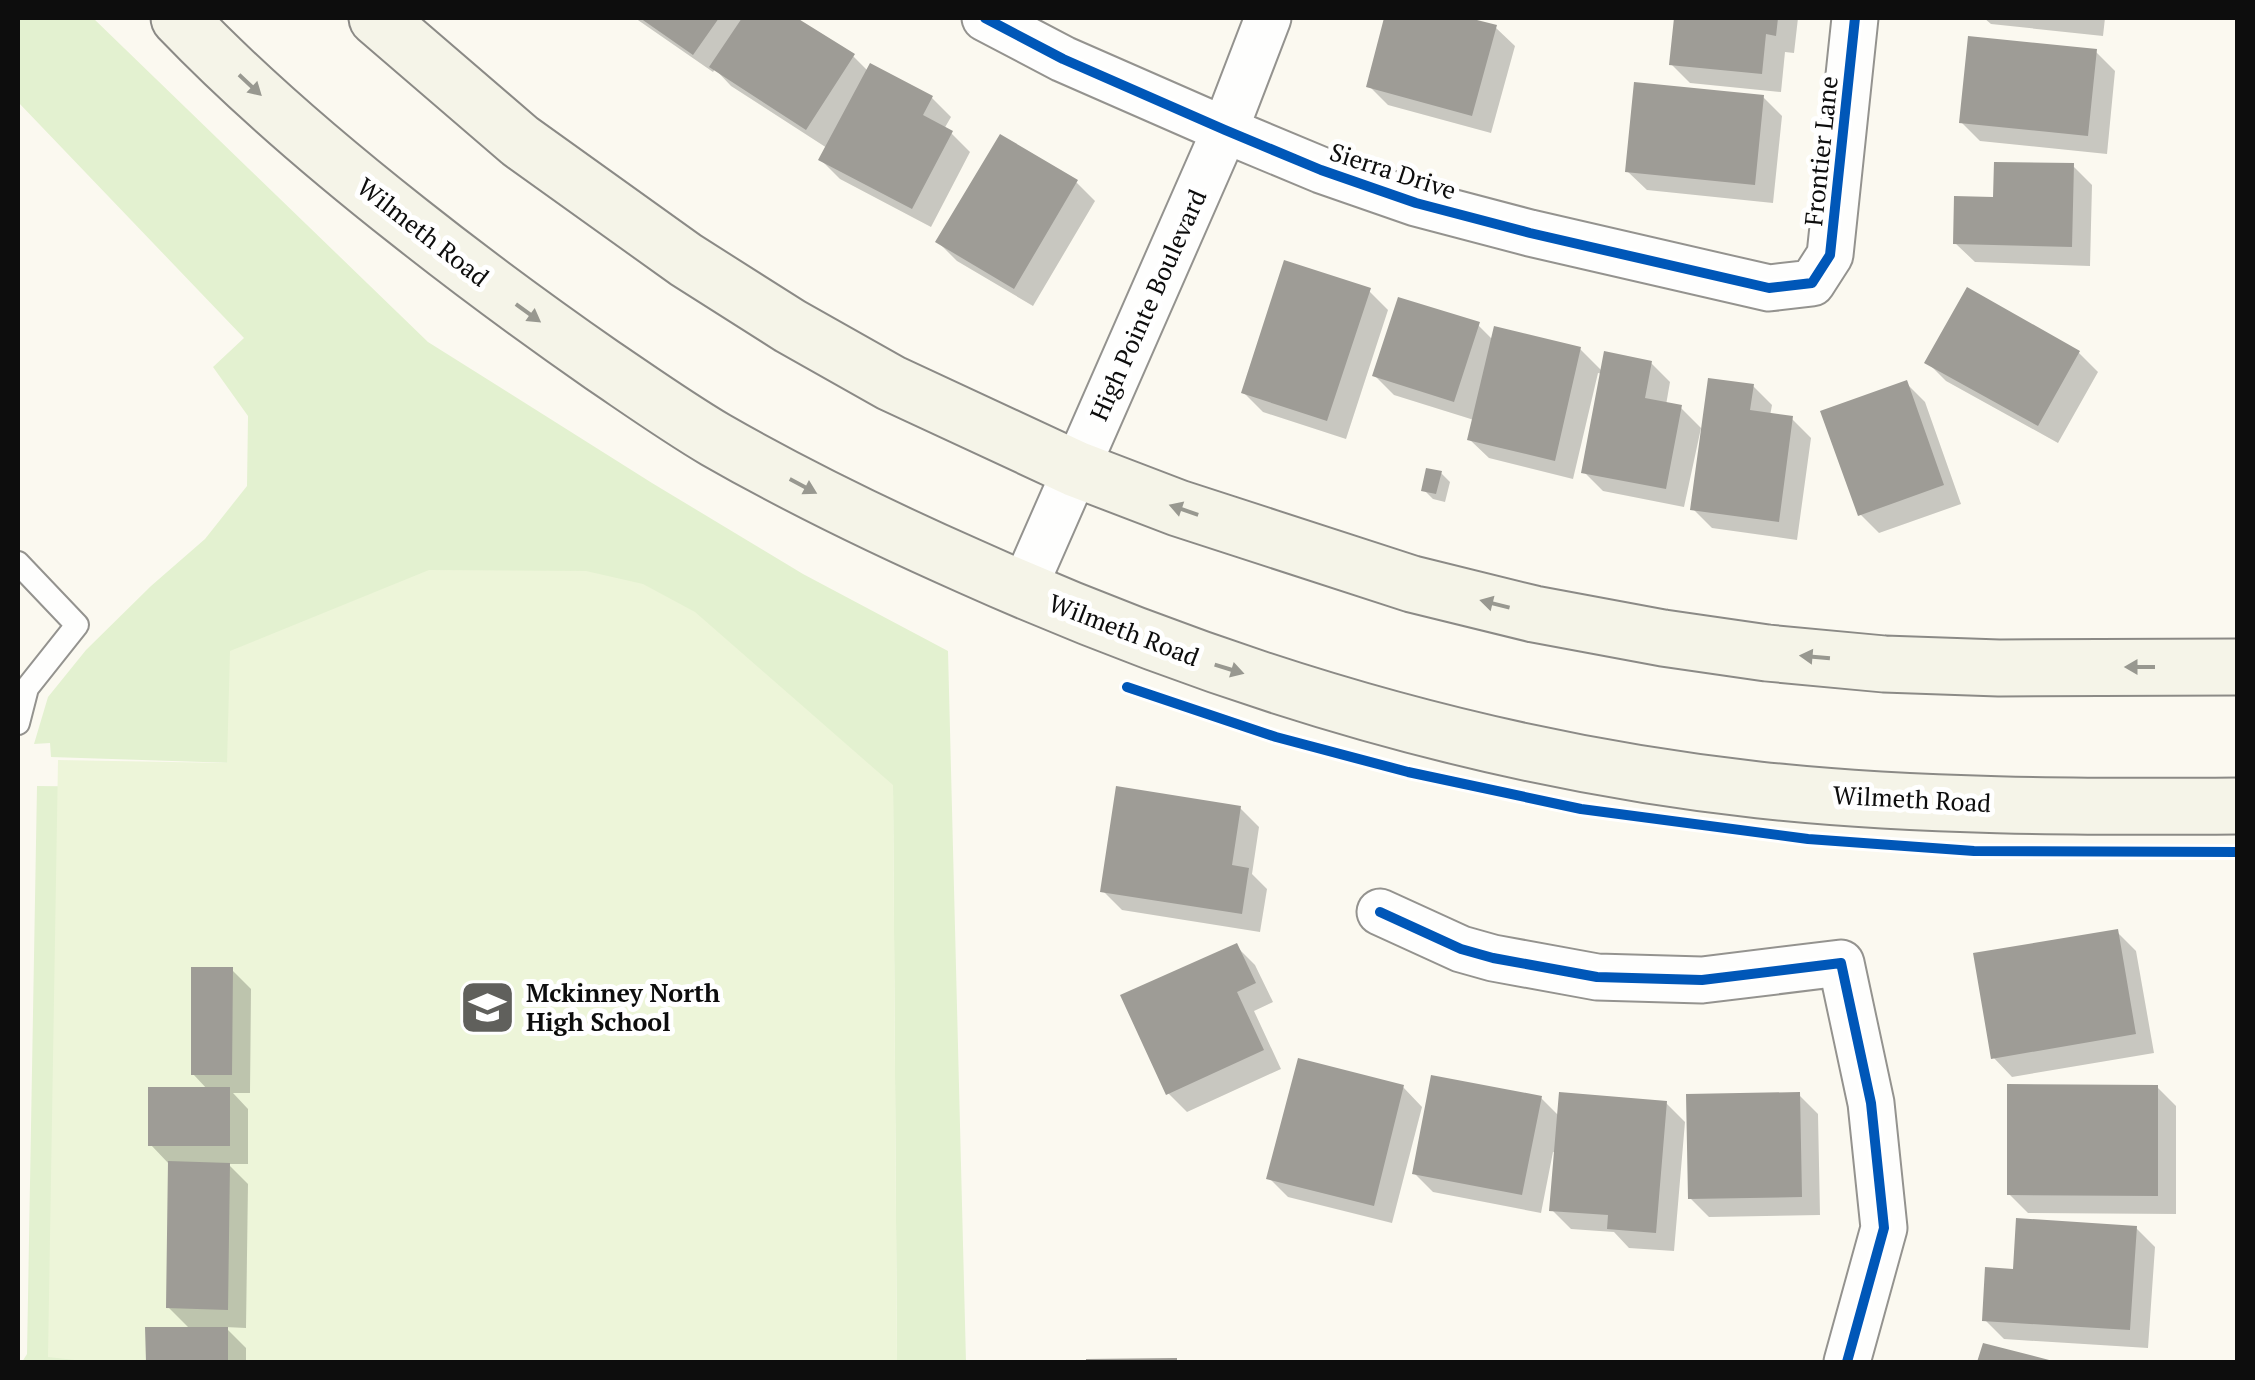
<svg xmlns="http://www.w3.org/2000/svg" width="2255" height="1380" font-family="'PT Serif',serif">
	<rect width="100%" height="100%" fill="#fbf9f0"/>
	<path fill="#e3f1d0" d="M18,18H93L428,342L652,483L803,574L948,651L966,1362H897L893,785L51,757L50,743L34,744L48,697L86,650L151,586L205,539L247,486L248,416L213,367L244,338L18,102Z
		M37,786L229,788L133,1306L84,1362H22L27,1354Z"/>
	<path fill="#edf5d9" d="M429,570L586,571L643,584L695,612L893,785L897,1362H93L48,1357L58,760L227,763L230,651Z"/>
	<path fill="#0003" d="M635,18H792L853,56L868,71L932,98L951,117L944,129L951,133L970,152L931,227L840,179L821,160L827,148L731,86L715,69L713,72Z
		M1387,18H1459L1495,27L1515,46L1491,133L1388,105L1369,86Z
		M1676,18H1798L1794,53L1785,52L1781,92L1690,83L1671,64Z
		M1984,18H2105L2103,36L1991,24Z
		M2096,52L2115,71L2107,154L1980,141L1961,122Z
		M1763,97L1782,116L1773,203L1647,190L1627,171Z
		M2073,166L2092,185L2090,266L1975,262L1955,243Z
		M1076,182L1095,201L1033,306L957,261L938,242Z
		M1369,291L1388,310L1346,439L1263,412L1244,393Z
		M1478,325L1493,340L1580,349L1603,372L1651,363L1670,382L1666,405L1681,408L1701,428L1684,507L1603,491L1584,472L1603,374L1598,373L1573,479L1489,458L1469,439L1474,420L1394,395L1375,376Z
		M2079,353L2098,372L2058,443L1946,381L1927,362Z
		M1906,383L1925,402L1961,504L1879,533L1860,514Z
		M1753,386L1772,405L1770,416L1792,419L1811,438L1797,540L1712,528L1693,509Z
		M1441,473L1450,482L1445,502L1433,499L1424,490Z
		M1240,808L1259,827L1252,874L1267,889L1260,932L1122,910L1103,891Z
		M2117,932L2136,951L2154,1053L2012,1077L1993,1057Z
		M1236,946L1255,965L1273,1002L1254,1011L1281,1069L1187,1112L1168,1093Z
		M232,970L251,989L250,1093H233L248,1109V1164H228L248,1184L246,1328L225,1327L246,1348V1362H148V1329H190L168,1307L170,1165L151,1145L208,1090L193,1074Z
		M1403,1087L1422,1107L1392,1223L1288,1197L1269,1178Z
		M2157,1087L2176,1106V1214L2028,1213L2009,1194Z
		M1799,1095L1818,1114L1820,1215L1709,1217L1690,1198Z
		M1541,1098L1560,1117L1666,1103L1685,1122L1674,1251L1629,1248L1614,1232L1571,1229L1552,1210L1557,1153L1553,1152L1541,1213L1433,1192L1414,1173Z
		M2136,1228L2155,1247L2148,1348L2004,1339L1985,1320L2015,1272Z
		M1176,1360L1178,1362H1072Z"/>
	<path fill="#9e9c96" d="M640,18H719L693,55Z
		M742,18H797L855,54L806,130L709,67Z
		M1384,18H1469L1497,25L1472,116L1366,87Z
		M1674,18H1778L1776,36L1766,34L1762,74L1669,65Z
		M1968,36L2097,49L2088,136L1959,123Z
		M870,63L933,96L923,115L953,131L912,209L818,160Z
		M1634,82L1764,95L1755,185L1625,172Z
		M1000,134L1078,180L1014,289L935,242Z
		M1994,162L2074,163L2072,247L1953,244L1954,196L1993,197Z
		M1284,260L1371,288L1327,421L1241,393Z
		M1967,287L2080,351L2038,426L1924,363Z
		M1398,297L1480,322L1454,402L1372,376Z
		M1494,326L1581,347L1555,461L1467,440Z
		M1604,351L1652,361L1645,398L1682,405L1666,489L1581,473Z
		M1708,378L1754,384L1750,410L1793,416L1779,522L1690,510Z
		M1907,380L1944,485L1858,516L1820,411Z
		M1426,468L1442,471L1436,494L1421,491Z
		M1116,786L1241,806L1232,865L1249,868L1242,914L1100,892Z
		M2118,929L2136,1034L1991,1059L1973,953Z
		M1237,943L1256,983L1237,992L1264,1050L1166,1095L1120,995Z
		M191,967H233L232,1075H191Z
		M1298,1058L1404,1085L1374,1206L1266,1179Z
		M1431,1075L1542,1096L1522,1195L1412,1174Z
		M2007,1084L2158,1085V1196L2007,1195Z
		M148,1087H230V1146H148Z
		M1559,1092L1667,1101L1656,1233L1607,1229L1608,1215L1549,1211Z
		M1800,1092L1802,1197L1688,1199L1686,1094Z
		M168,1161L230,1163L228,1310L166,1308Z
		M2016,1218L2137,1226L2130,1330L1982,1321L1985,1267L2013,1269Z
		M145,1327H228V1362H146Z
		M1983,1343L2053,1361V1362H1977Z
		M1177,1358V1362H1086V1359Z"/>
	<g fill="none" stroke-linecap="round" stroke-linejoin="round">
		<defs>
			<path id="lane" d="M18,563L77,625L27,688L18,723"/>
			<path id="street" d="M985,18L1063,59L1225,130L1321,170L1416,203L1530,233L1769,288L1812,283L1830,255L1855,18
				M1023,590L1225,130L1268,18
				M1380,912L1461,949L1493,958L1597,977L1702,980L1841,963L1871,1103L1884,1228L1847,1362"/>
			<path id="secondary" d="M179,18C250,92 329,159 409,222C472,272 536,319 602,365C639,390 677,417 716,440C798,487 885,529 971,567C1221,679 1486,760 1759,790C1915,807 2080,807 2238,806
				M377,18L520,141L686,260L790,326L891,383L1076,469L1178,508L1412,584L1534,614L1663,638L1767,653L1884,664L1999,668L2238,667"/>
		</defs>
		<use href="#lane" stroke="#94938f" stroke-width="26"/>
		<use href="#street" stroke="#94938f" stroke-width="49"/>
		<use href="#secondary" stroke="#8b8a86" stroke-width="59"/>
		<use href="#lane" stroke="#fefefd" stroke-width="22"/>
		<use href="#street" stroke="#fefefd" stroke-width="45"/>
		<use href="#secondary" stroke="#f5f4e8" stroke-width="55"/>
		<defs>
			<path id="cycleway" d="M985,18L1063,59L1225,130L1321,170L1416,203L1530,233L1769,288L1812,283L1830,255L1855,18
				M1127,687L1276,737L1408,772L1581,809L1808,839L1974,851L2238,852
				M1380,912L1461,949L1493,958L1597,977L1702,980L1841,963L1871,1103L1884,1228L1847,1362"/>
		</defs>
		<use href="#cycleway" stroke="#fff" stroke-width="16"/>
		<use href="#cycleway" stroke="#0057b8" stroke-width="10"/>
	</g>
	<defs><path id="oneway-solid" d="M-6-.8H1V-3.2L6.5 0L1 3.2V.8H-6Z" transform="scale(2.5)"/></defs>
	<g fill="#989890">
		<use href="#oneway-solid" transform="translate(250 85) rotate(43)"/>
		<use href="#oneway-solid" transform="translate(528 313) rotate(36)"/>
		<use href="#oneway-solid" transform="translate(803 486) rotate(28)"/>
		<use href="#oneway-solid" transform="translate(1184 510) rotate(-161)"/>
		<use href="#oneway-solid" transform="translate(1495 604) rotate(-166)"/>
		<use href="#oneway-solid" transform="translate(1815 657) rotate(-175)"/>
		<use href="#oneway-solid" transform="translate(2140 667) rotate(180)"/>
		<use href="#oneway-solid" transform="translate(1229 669) rotate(17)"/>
	</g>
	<defs>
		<symbol id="school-square" viewBox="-11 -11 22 22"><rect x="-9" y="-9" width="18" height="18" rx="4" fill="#60605c" stroke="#fff"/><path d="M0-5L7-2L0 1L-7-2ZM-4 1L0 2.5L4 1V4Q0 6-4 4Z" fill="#fff"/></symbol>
	</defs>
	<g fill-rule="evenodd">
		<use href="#school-square" x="456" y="976" width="63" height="63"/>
	</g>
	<g text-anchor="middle" stroke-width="10" stroke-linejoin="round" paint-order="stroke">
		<g font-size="25" fill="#0d0d0d" stroke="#fff">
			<text transform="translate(1821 151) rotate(-84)" y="9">Frontier Lane</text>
			<text transform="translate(1393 171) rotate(18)" y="9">Sierra Drive</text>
			<text transform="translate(423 232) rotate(38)" y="9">Wilmeth Road</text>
			<text transform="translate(1148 305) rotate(-66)" y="9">High Pointe Boulevard</text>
			<text transform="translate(1124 630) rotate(21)" y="9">Wilmeth Road</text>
			<text transform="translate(1912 799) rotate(3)" y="9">Wilmeth Road</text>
		</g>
		<g font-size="25" font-weight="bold" fill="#0d0d0d" stroke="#fff" text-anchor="start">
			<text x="526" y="1002">Mckinney North<tspan x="526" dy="29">High School</tspan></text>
		</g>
	</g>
	<rect width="2255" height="1380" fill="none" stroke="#0d0d0d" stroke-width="40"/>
</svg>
